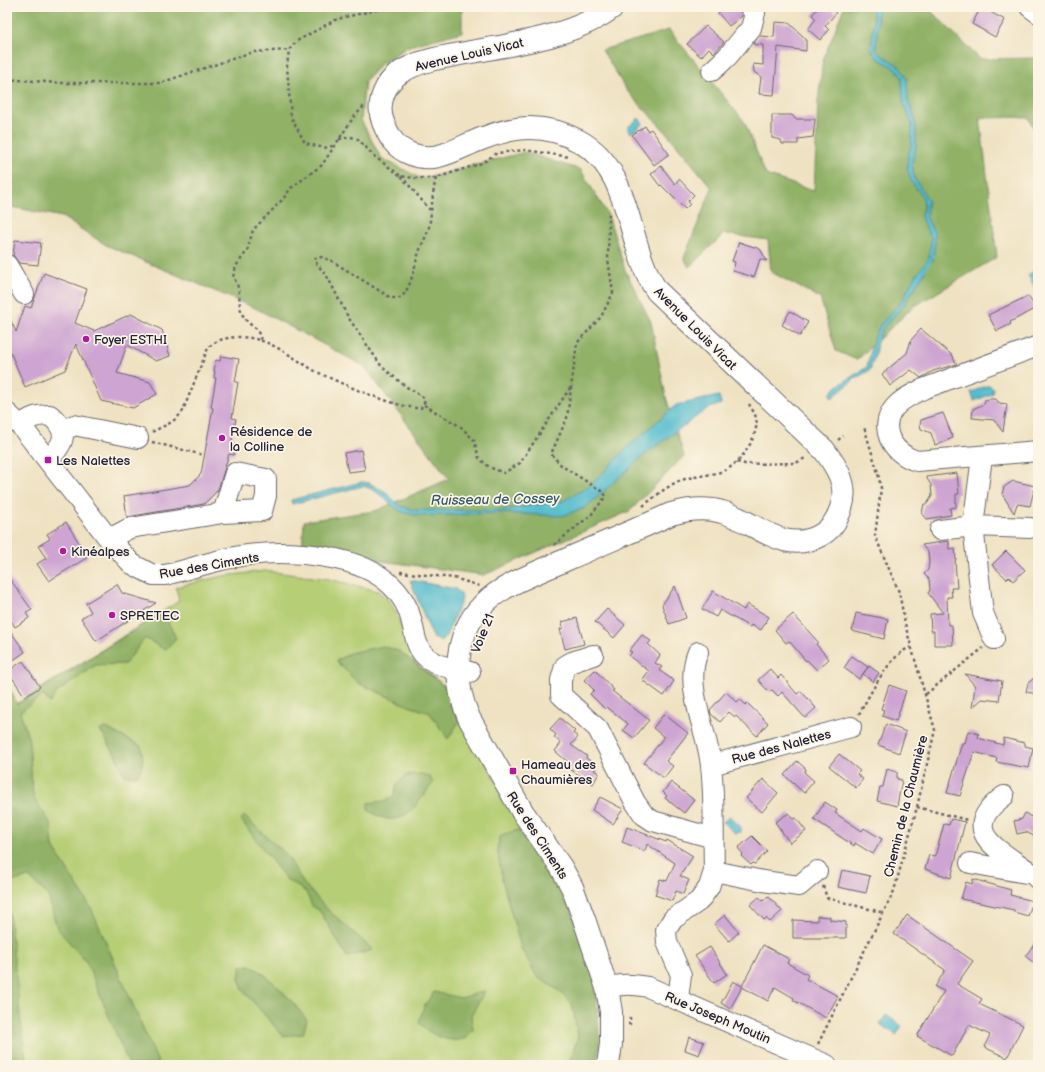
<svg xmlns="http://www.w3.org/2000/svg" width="1045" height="1072" font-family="'Balsamiq Sans',sans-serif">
	<rect width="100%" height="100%" fill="#fcf5e5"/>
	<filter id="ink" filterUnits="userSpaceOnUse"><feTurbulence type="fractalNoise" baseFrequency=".025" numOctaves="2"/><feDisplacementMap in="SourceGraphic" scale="8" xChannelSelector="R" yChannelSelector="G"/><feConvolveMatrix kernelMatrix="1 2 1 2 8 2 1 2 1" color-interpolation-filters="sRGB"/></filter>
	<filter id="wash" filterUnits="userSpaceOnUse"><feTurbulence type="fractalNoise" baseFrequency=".012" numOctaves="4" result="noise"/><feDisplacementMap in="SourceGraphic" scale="16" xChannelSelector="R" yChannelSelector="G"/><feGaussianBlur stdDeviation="0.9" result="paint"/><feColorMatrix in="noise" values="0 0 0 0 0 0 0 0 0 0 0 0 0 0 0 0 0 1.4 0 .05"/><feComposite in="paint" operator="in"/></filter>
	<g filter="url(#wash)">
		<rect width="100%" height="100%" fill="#efe2c2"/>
		<path fill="#b6ce74" stroke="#6c7858" d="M265,571L329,579L378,591L390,602L396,613L415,662L447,688L460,720L531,839L596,1065H17L7,975V710L179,601L176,587L223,576Z"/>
		<path fill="#90b166" stroke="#596a50" d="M7,7H462V32L409,46L382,63L365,81L361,120L381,158L422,179L525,152L581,170L608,215L625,270L651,322L666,397L684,456L630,511L484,575L302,550L304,521L375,511L449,479L364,366L255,308L106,245L62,217L7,206Z
			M844,7H927L980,59L1038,58V137L1028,117L980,118L997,257L913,307L857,360L836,351L820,298L771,272L768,240L724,234L689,267L684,258L712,188L666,132L627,91L602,50L669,30L744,121L766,175L814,191L818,101L823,60Z
			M164,614L176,638L165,650L145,638L125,664L96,665L56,693L50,703L43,695L20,712L29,740L33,797L51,824L53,847L91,908L159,1065H129L87,963L57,928L48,895L29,877L11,882L8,903L22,1032L27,1065H7V682L17,704L155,617Z
			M383,646L399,651L447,688L460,720L448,739L430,713L409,706L358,683L336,661L350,653Z
			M106,728L141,746C144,758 144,765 137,776L124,775L116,756L100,730Z
			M421,774L430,777L433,783C413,809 401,833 368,810V803L384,801L394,795L397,784L407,775Z
			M244,816L286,854L304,884L326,908L373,950L347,957L320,911L312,906L306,892L286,879L244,824L241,819Z
			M518,830L531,839L568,899L595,980L600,1046L596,1065H568L578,1037L572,1004L558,990L537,977L521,948L502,879L497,848L501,835Z
			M250,965C274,979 290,999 307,1020L303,1034L283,1036L243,990L239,978L241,966Z
			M485,991L471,1015L473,1031C471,1033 468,1036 466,1038C452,1045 427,1034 419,1022L424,1006L434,992L461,998Z"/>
		<path fill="#51bbcd" stroke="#3a6e84" d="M872,7H877L878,21L876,48L879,53L899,66L907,79L908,101L914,115L916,127V147L912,163L914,177L928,200L926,216L935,234V243L933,260L923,269L925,272L903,306L883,328L877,342L875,355L870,370L856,378L832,398L830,394L836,387L867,367L873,341L880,325L903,299L912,281L929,258L931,238L922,220L921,215L924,206L923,198L911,181L907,168L908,155L911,146L912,125L903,102L902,78L896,69L877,58L871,49L874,22Z
			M639,118L643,124L631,133L627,128Z
			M1038,269V293L1028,275Z
			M989,385L993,388L992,394L974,401L971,392Z
			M719,396L721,404L707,409L649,451L585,508L562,516L498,513L424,516C415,515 404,514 397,509C386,501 377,489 363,486L292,504L291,500L362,482L369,483L386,492L400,506L416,510H502L563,501L591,485L627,448L676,405Z
			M410,580L456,589L461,594L462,599L446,636L442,640H438L433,638Z
			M729,816L741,827V832L735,833L723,822Z
			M886,1015L902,1026L896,1035L880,1024Z"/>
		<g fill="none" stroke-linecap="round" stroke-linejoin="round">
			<path stroke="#51bbcd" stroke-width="4" d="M920,274L930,260"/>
		</g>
		<g id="blocks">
			<path fill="#cda4d2" d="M726,7H739L742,16L729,26L718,13Z
				M819,7H829L836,13L825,26L829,30L820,40L808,29L816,19L812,15Z
				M981,7L1005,20L995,37L972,24Z
				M775,22L789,23L806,39V51L778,47L774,95L759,94L761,77L754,72L753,64L763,65V45L753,44L759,36L774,37Z
				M706,26L724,42L714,53L709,48L701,57L687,44Z
				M772,115H792L795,119H815L813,137L798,139V144H782L781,140L772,138Z
				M645,126L648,131L651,129L669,154L654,165L632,135Z
				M661,166L675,184L679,179L694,195L688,201L690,204L685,209L661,185L660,186L651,174Z
				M15,240L41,243L38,265L19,263L13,255Z
				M739,242L760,249L767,261L760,259L754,277L733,271L735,262L732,261Z
				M44,273L87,289L75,323L94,331L131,314L162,330L170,356L156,361L127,345L117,373L150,382L157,394L133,408L101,401L76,344L65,370L25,387L7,344V312L16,332L25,306L31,308Z
				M1028,296L1036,308L1010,322L1011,324L997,331L988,315Z
				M790,311L808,322L800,336L782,325Z
				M921,329L954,357L953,358L957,364L933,371L921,378L911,370L890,386L882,374L907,353L911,340Z
				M221,356L239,359L235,382H238L232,418L236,419L231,444L236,445L234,455L229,454L218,490L204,504L127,517L124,496L190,485L201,474L213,408L211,407L216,378H214L215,371H214L216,360L220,361Z
				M990,399H996L999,403L1007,404L1003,432L994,420L972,418L973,409L984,404L985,400Z
				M943,413L953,438L935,445L931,433L921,429L920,424L921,420Z
				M361,450L365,470L348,472L344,453Z
				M957,473L959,494H956V507L950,508L951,515L927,519L922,513L924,504H927L932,496L931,485L926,477Z
				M1013,481L1035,486L1030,506L1017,504L1014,513L1002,494L1004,487Z
				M66,522L88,557L49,581L37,564L46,558L38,546L50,539L47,534Z
				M949,541V549L955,548L956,560H955L957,588H951L952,597H947L948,625H952L953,645H934V631H931L930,614L943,613L928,593L930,590L929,579L924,574L928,570L929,562L928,552L922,545Z
				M1006,551L1025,570L1013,581L1009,577L1007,579L992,565Z
				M7,575L32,610L26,613L29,618L15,627L7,614Z
				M117,584L122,593L156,603L96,641L81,618L91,612L86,603Z
				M675,586L686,618L669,624L662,605Z
				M713,591L744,610L747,604L769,617L761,630L751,625L750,627L720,610L716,617L702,609Z
				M607,609L625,625L614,638L595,622Z
				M856,613L888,619L884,639L852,631Z
				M793,614L818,642L816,644L829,659L817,670L807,660L806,661L789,641L786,643L775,630Z
				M577,618L584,644L565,649L560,629L563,628L562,622Z
				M7,626L25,652L12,661L7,653Z
				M642,635L651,641L648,644L660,655L655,663L662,667L659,670L674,681L664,696L642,680L649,671L629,656L632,652L629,651Z
				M852,656L868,667L859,679L844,668Z
				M23,661L40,687L25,697L8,671Z
				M869,666L879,673L873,682L863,674Z
				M770,669L778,678L781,675L797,694L801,691L816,708L805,718L782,692L778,696L772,690L769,692L758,680Z
				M595,670L614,690L612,691L649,720L634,738L623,730L628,724L607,707L605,709L590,694L594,690L584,680Z
				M965,674L1002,681L999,701L982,699L972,708L975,686Z
				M1038,675V694L1026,692L1028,683Z
				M889,685L906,691L896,721L882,716L884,710L881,709Z
				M726,692L737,702L740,699L746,705L747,703L768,723L757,736L736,716L735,717L729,712L720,722L711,714L710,710Z
				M664,714L688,733L666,761L673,766L664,778L644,763L664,737L653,728Z
				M560,718L575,731L573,733L578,737L571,745L587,756L586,758L597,766L594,770L599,773L593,784L568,768L570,764L555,751L561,743L554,737L556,735L550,729Z
				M886,724L906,732L899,753L878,745Z
				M968,731L979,734L978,738L1003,745L1004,738L1025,743V746L1033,748L1029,768L996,762L997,758L974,752L960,796L947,793L962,743H965Z
				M839,754L860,771L857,774L863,779L856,788L829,766Z
				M797,761L806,769L804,772L814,781L804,793L784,775Z
				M887,769L897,772V779L902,780L897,806L877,801L880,787H883Z
				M763,779L778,793L762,812L746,798Z
				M671,782L694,800L684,813L665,798L667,796L663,792Z
				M600,797L623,809L613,824L592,810Z
				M825,802L837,810L835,813L862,831L864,828L882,839L873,854L855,843L854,846L814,819Z
				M1038,808V830L1034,836L1026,832L1017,834L1014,821L1022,819L1025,813L1031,817Z
				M789,813L793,819L796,818L806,831L790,843L775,822Z
				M951,819L965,822L951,878L925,869L929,855L934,856L936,853L944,824L949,825Z
				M627,827L666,842L667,840L693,856L680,876L689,880L683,894L676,891L672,901L655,895L660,879L667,881L675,863L647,844L645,851L622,842Z
				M752,836L767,851L755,864L753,863L751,865L741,856L743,854L738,848Z
				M842,870L870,876L866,893L838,887Z
				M973,879L1011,890L1010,895L1033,901L1028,916L1014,912V910L961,899L966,882L972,884Z
				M768,896L782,911L770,922L766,918L764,920L750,905L759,897L763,901Z
				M725,915L739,932L729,941L714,924Z
				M907,915L973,961L957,984L982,999L979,1004L1023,1025L1007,1058L984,1047L990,1035L969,1025L952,1056L917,1036L944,991L935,987L945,970L894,934Z
				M817,916L830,917V920L846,922V938H793V920L817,921Z
				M1038,940V966L1025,956Z
				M763,945L789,959L787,963L808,975L806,979L838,996L826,1018L793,1000L794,998L775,987L768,1001L742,987L730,1009L721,1003L733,981L742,986Z
				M710,947L727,974L714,983L695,956Z
				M689,1037L704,1042L699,1055L685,1050Z"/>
		</g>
	</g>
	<g filter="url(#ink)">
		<use href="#blocks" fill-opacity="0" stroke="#6a656a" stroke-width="1"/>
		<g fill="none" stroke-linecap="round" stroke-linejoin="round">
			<defs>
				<path id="minor" d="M1030,7L1038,13
					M712,71L727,57L751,28L755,13L750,7
					M7,265L24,294
					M1038,346L923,389C915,393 906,397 899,403C875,424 891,454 917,461L1038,451
					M7,413L21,426L109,539L132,564L153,575H165C192,569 219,558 248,555C291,550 360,554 392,586C432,626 390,661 470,672
					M21,426C29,417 38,415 50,415C69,432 66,442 48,460
					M64,431L74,425L138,438
					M982,457L973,526L983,613L994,639
					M940,530L973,526L1030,528
					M109,539L130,528L223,513L262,511L266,496V479L235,473L223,513
					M593,655L572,662L565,666L561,680V695L598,729L635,802L644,815L653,821L713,838
					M711,765L851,727
					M1004,796C950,836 1012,854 1038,879
					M970,863L1026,873
					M714,871L763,881L799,886L817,871
					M607,988C621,983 634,984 648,987L827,1065
					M678,999L681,975L667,942L666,930L673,919L699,901L709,887L714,871C713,836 715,800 711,766C708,731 683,686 698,652"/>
				<path id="major" d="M608,1065L611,1044V1012L607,988L584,919L572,887L561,867L522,811L469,718C451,678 454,629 489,599C507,583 548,568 570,558C604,543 638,529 671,514C688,509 705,507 722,512C756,521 782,555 819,536C831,530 837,521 841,508C849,486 837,467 824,450L657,291C625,245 634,171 579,141C545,123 516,125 481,139C457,148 437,164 411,154C395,148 389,137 383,122C376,104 385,82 401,72C420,60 444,57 466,53C513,44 574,37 613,7"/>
			</defs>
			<use href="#minor" stroke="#6a656a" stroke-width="22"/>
			<use href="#major" stroke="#6a656a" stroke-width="24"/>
			<path stroke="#6a656a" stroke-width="2.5" stroke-dasharray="3 3" stroke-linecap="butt" d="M7,79L60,83H160L253,52L289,50
				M339,139L351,137L358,139L375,157L401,176L414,178H436
				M333,146L324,148L305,143L291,117L287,66L289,50L297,41L337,19L389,7
				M401,176L430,210
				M261,340L257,329C229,312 247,296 233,277L236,266L247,251L253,230L283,199L291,188L322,165L353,118L364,106
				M424,405L461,427L474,440L479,458L489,467L504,473L520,463L572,385
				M152,432L172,422L182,413L208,348C216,340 224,338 236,337C268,336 289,356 315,371C335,381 401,410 421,408L425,401L423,397L405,386L382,367L348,317L328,278L314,260L316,258L322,257L332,261L391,298H401C412,286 414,267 419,252C422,244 427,235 429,227C432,210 432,194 436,178L482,163L497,153L525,150L570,157
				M838,440L843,436
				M152,442L203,455
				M737,462L745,464L796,463L807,457
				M643,506C653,498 664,489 675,483C690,475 707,477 723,471C739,466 760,436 756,418C755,413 751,408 749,404
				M554,545L591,515L606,496L603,492L562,466L551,454L567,418L577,343L601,317L613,293L608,259L609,214
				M400,572L454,578L480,586
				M926,694L983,648
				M859,714C871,693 889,655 911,647
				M917,807L967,820
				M823,886L827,898L884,913
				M628,1024H630V1016
				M818,1044L894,891L917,807L935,730L906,628L899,592L875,536L881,488L878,473L864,427
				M7,1050L8,1065"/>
			<use href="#minor" stroke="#fff" stroke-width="20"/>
			<use href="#major" stroke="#fff" stroke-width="22"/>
		</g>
	</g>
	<g fill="#b5179e" stroke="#fcf5e5" stroke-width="1.5">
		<circle cx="86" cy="339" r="4"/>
		<circle cx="222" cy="438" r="4"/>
		<rect x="44" y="456" width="8" height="8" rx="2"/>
		<circle cx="63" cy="551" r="4"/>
		<circle cx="112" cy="615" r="4"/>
		<rect x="509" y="767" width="8" height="8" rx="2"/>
	</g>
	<g text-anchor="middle" stroke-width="3.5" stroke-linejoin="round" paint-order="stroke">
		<g font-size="13" fill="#22223b" stroke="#fcf5e5">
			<text transform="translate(469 54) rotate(-13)" y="5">Avenue Louis Vicat</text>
			<text transform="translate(696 328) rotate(45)" y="5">Avenue Louis Vicat</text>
			<text transform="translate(209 565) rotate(-10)" y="5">Rue des Ciments</text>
			<text transform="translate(482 633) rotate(-68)" y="5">Voie 21</text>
			<text transform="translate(781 746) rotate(-15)" y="5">Rue des Nalettes</text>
			<text transform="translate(905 806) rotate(-76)" y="5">Chemin de la Chaumière</text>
			<text transform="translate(538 835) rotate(57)" y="5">Rue des Ciments</text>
			<text transform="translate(718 1017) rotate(23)" y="5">Rue Joseph Moutin</text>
		</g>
		<g font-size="13" fill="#22223b" stroke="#fcf5e5" text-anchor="start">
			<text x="94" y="344">Foyer ESTHI</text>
			<text x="230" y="436">Résidence de<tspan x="230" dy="15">la Colline</tspan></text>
			<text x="56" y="465">Les Nalettes</text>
			<text x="71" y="556">Kinéalpes</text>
			<text x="120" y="620">SPRETEC</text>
			<text x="521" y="769">Hameau des<tspan x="521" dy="15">Chaumières</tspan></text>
		</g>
		<g font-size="14" font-style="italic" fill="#32586e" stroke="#fcf5e5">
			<text transform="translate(495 499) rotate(-1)" y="5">Ruisseau de Cossey</text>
		</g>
	</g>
	<rect width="1045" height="1072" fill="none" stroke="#fcf5e5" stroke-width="24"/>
</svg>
